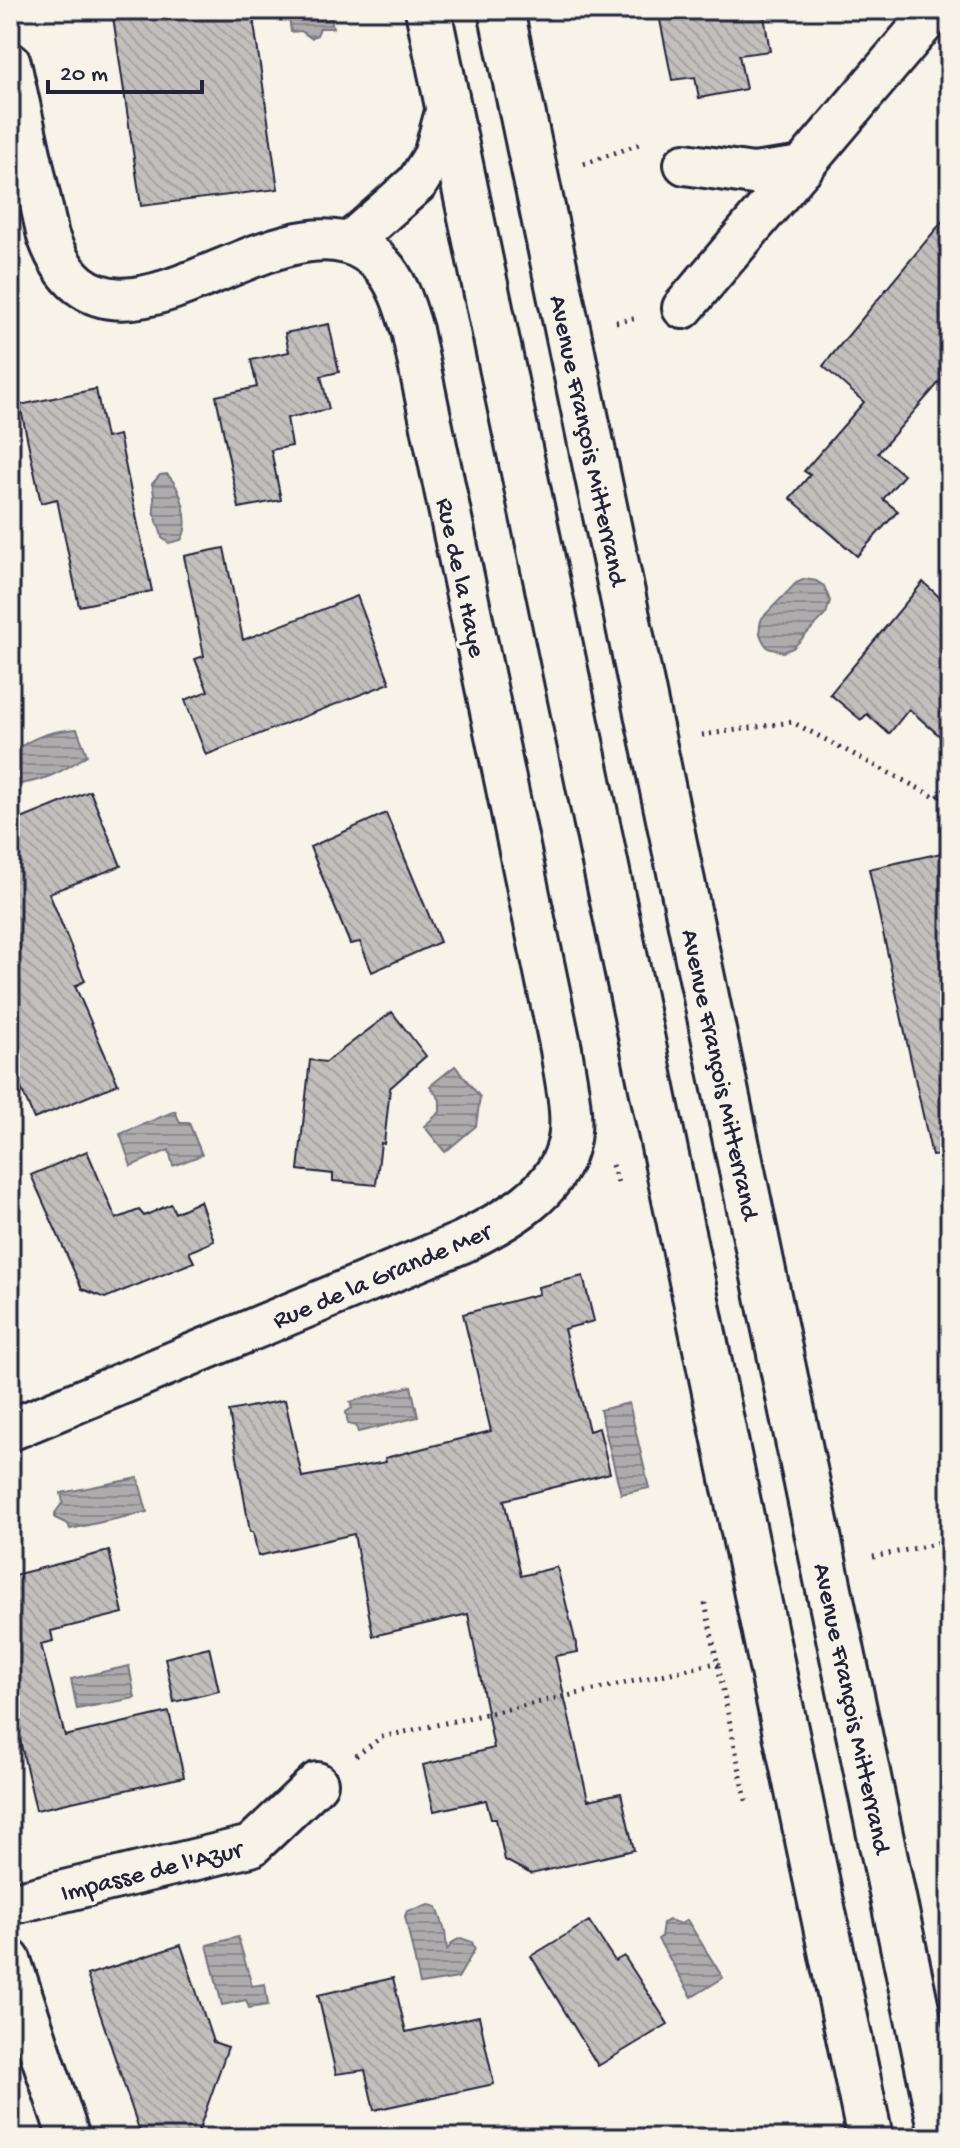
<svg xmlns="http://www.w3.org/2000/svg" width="960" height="2148" font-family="'Gochi Hand',sans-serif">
	<defs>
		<pattern id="water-rules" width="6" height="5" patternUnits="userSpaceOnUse" patternTransform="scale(2)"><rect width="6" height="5" fill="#aeabad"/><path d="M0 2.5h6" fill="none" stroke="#8d8b8e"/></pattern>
		<pattern id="building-back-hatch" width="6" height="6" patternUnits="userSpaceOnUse" patternTransform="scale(2)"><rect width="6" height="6" fill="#c2bfbd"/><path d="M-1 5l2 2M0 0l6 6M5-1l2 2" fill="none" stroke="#a6a4a3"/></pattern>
	</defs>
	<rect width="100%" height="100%" fill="#f7f3e8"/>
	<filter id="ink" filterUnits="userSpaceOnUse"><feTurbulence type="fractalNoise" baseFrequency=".0125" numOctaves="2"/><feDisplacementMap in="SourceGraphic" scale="16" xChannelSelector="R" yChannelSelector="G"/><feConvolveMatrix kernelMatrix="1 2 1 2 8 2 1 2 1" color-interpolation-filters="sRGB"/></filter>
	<g filter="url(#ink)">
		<path fill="url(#water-rules)" stroke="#76747f" stroke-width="2" d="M288,10H330L333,28H320L317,35L311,38L301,31L291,32Z
			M167,474C181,488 192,523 181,540L169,543L162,538C161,528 155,520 154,511C154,501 155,494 152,484L160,475Z
			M805,579L816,581L824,586L830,601L826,614L793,648L783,652L768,648C760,638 757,630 762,618L796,583Z
			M77,729L87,755C63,772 42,782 12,785L10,754C32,737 49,731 77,729Z
			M455,1066L480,1097L476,1126L445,1152L424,1126L440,1112V1100L430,1086Z
			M175,1111L180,1123H189L202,1155L173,1166L169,1150L131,1166L120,1134Z
			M411,1386L418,1417L358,1432L356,1426L348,1424L346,1412L352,1408L350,1402Z
			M629,1403L649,1488L621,1494L600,1410Z
			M138,1478L147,1512L70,1529L68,1524L55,1518V1513L63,1502L61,1493Z
			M129,1666L135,1698L77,1709L71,1679Z
			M429,1905L437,1907L445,1931L447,1950L453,1942L461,1938L472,1942L475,1949L458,1978L420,1984L405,1916L407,1911Z
			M669,1920L681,1924L687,1920L723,1978L692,1997L658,1939L661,1937L663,1923Z
			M238,1937L252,1986L265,1984L268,2005L249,2008L246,2000L222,2005L207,1945Z"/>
		<path fill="url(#building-back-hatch)" stroke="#22223b" stroke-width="2" d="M112,10H252L278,189L141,206Z
			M658,10H763L770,51L739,55L746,89L699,98L695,77L672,80Z
			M950,212V370L878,453L904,475L883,499L898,511L857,556L790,498L810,475L804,471L864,402L823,366Z
			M329,324L339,372L321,376L329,409L287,418L292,446L271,450L281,500L239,508L216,396L257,387L251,360L289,352L285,333Z
			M96,389L106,438L119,435L152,591L79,606L57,499L41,503L20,405Z
			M224,548L243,640L357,596L390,683L206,755L185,700L208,691L195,659L204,656L184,556Z
			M923,582L950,607V745L909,709L889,734L867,714L861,720L830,694Z
			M90,791L121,866L49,893L85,981L75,986L118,1084L34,1119L10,1062V801L19,820Z
			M386,813L440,942L372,972L360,942L350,944L310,847Z
			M950,851V1154L932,1156L869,869Z
			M392,1012L426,1056L390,1088L384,1144L381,1143L376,1185L333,1181V1174L298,1170L310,1060L326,1062Z
			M87,1151L116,1219L139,1210L144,1216L171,1204L175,1213L200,1201L214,1241L189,1252L194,1262L105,1298L82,1289L31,1175Z
			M583,1276L594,1321L564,1329L589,1431L599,1428L610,1473L504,1500L521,1576L557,1567L578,1652L555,1656L588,1800L621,1793L634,1850L531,1874L505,1860L496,1819H491L486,1800L434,1811L423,1765L494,1748L468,1614L373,1636L354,1534L258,1556L253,1532H250L229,1411L285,1400L302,1477L386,1462L385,1458L491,1431L463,1314L539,1294L538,1287Z
			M109,1551L123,1613L51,1631L53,1641L41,1644L65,1736L169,1712L184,1777L36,1810L10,1697V1576Z
			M209,1647L219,1691L174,1702L165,1658Z
			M589,1921L615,1961L624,1956L668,2024L598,2066L531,1956Z
			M181,1945L213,2042L228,2047L196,2138H142L87,1975Z
			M393,1978L406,2032L479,2016L494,2084L374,2110L365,2070L336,2074L318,1995Z"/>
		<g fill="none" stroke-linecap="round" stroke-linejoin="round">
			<defs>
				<path id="street" d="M10,63L48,236C108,405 289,168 381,264C398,282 405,307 412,330L561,1049C565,1079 576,1119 567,1148C554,1196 503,1221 463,1242L10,1430
					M685,164L753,174L803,167
					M349,243L417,183L434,156L448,104
					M683,308L935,10
					M10,1904L251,1846L317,1783
					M10,1960L69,2138"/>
				<path id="secondary" d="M428,10L870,2138
					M501,10L943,2138"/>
			</defs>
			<use href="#street" stroke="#22223b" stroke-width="46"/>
			<use href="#secondary" stroke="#22223b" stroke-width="50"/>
			<path stroke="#22223b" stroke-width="5" stroke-dasharray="2 6" stroke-linecap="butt" d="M584,164L642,143
				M616,322L638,318
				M702,735L792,722L937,798L950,785
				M612,1165L619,1186
				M873,1557L950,1541
				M705,1603L747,1805
				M356,1756L382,1737L716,1663L719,1665"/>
			<use href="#street" stroke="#f7f3e8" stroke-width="40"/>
			<use href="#secondary" stroke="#f7f3e8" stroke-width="44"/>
		</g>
	</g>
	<g text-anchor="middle" stroke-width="7" stroke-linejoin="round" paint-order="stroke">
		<g font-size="26" fill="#22223b" stroke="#f7f3e8">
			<text transform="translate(590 440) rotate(78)" y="9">Avenue François Mitterrand</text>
			<text transform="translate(463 577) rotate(78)" y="9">Rue de la Haye</text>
			<text transform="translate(722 1074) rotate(78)" y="9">Avenue François Mitterrand</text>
			<text transform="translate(381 1274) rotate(-23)" y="9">Rue de la Grande Mer</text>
			<text transform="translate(854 1708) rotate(78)" y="9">Avenue François Mitterrand</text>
			<text transform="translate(151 1869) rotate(-14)" y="9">Impasse de l'Azur</text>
		</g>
	</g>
	<rect width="960" height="2148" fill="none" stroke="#f7f3e8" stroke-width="40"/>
	<rect x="20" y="20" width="920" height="2108" fill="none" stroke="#22223b" stroke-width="3" filter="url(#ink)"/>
	<path d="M48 80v12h154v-12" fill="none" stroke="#22223b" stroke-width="4"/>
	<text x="60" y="80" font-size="24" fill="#22223b" stroke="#f7f3e8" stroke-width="6" paint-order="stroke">20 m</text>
</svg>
